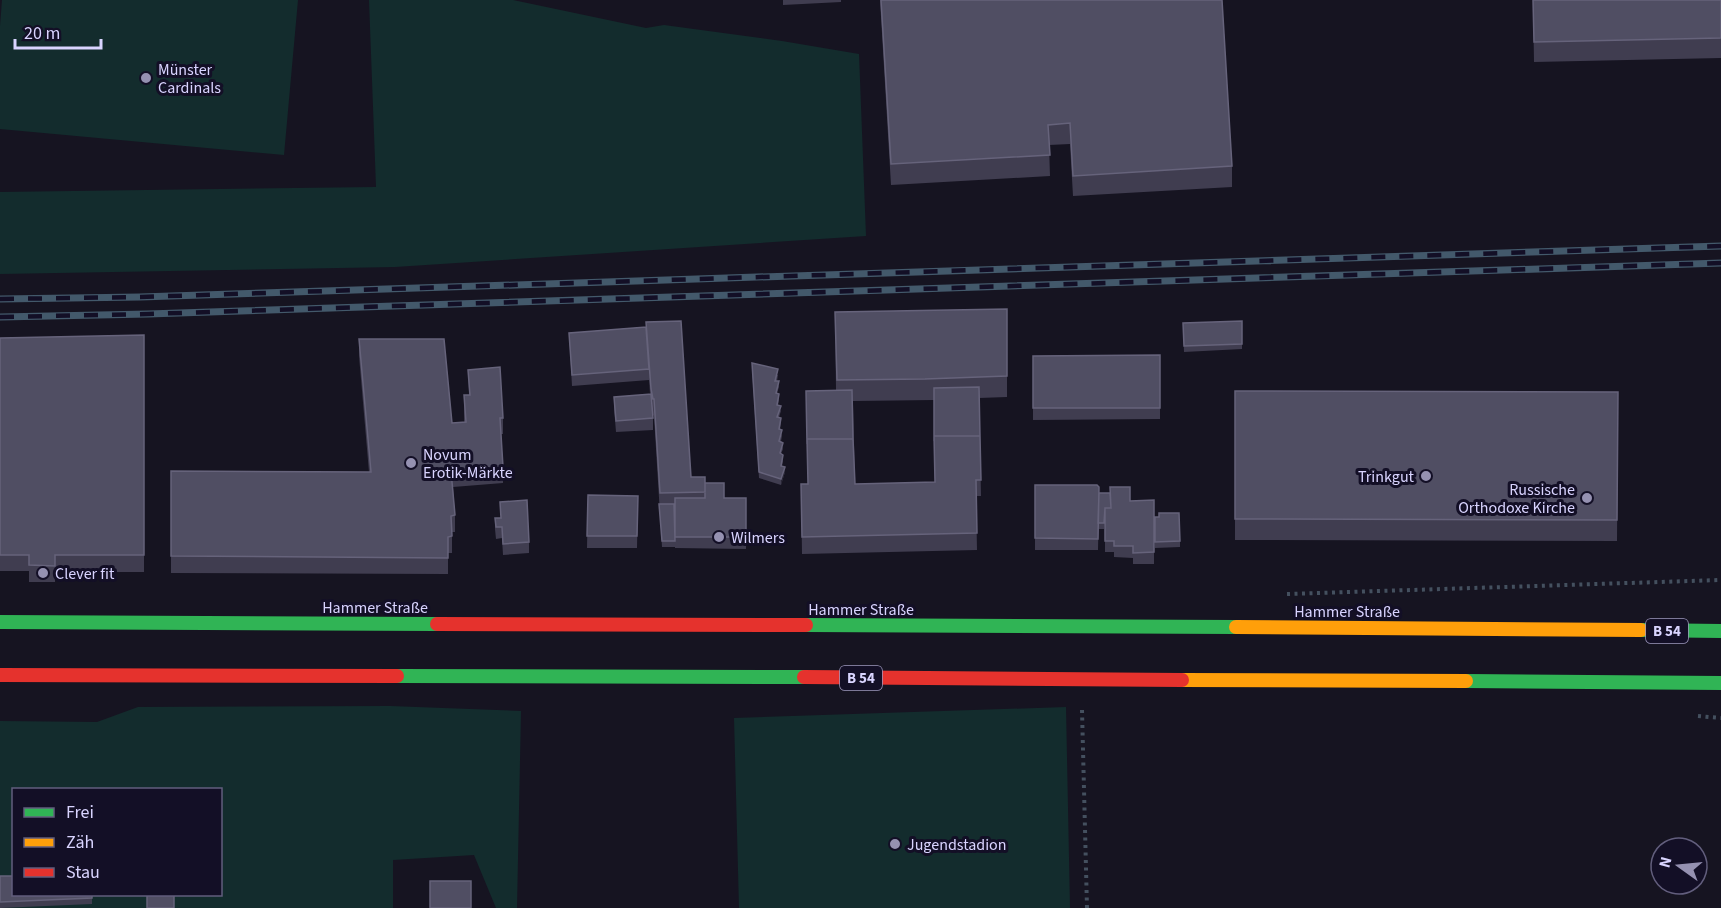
<svg xmlns="http://www.w3.org/2000/svg" width="1721" height="908" font-family="'Source Sans 3',sans-serif">
	<rect width="100%" height="100%" fill="#161421"/>
	<path fill="#132c2d" fill-rule="evenodd" d="M2,0H298L284,155L0,129V26Z
		M369,0H513L646,28L664,25L782,41L859,54L866,236L395,267L0,274V192L376,187Z
		M390,706L521,711L517,908H496L474,855L393,860V908H0V721L97,722L138,707ZM14,790H220V894H14Z
		M1066,707L1070,908H739L734,718Z"/>
	<g fill="none" stroke-linecap="round" stroke-linejoin="round">
		<path stroke="#44505f" stroke-width="4" stroke-dasharray="3 4.5" stroke-linecap="butt" d="M1287,594L1721,580
			M1082,710L1087,908
			M1698,716L1721,718"/>
		<path stroke="#30b455" stroke-width="14" d="M0,622L437,624
			M806,625L1236,627
			M1641,630L1721,631
			M397,676L804,677
			M1466,681L1721,683"/>
		<path stroke="#ff9f0a" stroke-width="14" d="M1236,627L1641,630
			M1182,680L1466,681"/>
		<path stroke="#e5322d" stroke-width="14" d="M437,624L806,625
			M0,675L397,676
			M804,677L1182,680"/>
		<defs>
			<path id="rail" d="M0,299L140,297L1721,246
				M0,317L148,314L1721,263"/>
		</defs>
		<use href="#rail" stroke="#43596b" stroke-width="7"/>
		<use href="#rail" stroke="#130f26" stroke-width="4.5" stroke-dasharray="14" stroke-linecap="butt"/>
	</g>
	<path fill="#403d50" fill-rule="evenodd" d="M783,0H841V2L783,5Z
		M880,0H1222L1232,166V187L1073,196L1070,144L1049,145L1050,176L891,185Z
		M1533,0H1721V58L1534,62Z
		M1007,309V397L979,398L981,496H976L977,550L802,554L801,484H808L836,390L835,312ZM934,400L935,482L855,484L853,401Z
		M1242,321V349L1184,352L1183,323Z
		M646,327L691,477L705,483L724,498H746V549L675,548V547H662L654,416L653,415V430L616,432L614,408V397L650,394L649,378V380L572,386L569,333Z
		M144,335V572H55V582H29V571H0V338Z
		M359,339L452,423L464,422V395H469L468,370L503,418V434H501L503,467V483L453,487L455,515V532H452V553H448V574L171,573V471L369,472L359,356Z
		M1160,355V419L1033,420V356Z
		M752,369L778,375L777,381L779,387L777,393L779,400L778,405L781,411L779,417L781,423L780,429L782,436L781,441L783,449L781,454L783,461L782,466L785,472L781,485L759,478Z
		M1235,391L1618,392L1617,541L1235,540Z
		M1035,485L1099,493L1130,501L1154,500V564H1133V558L1114,557V552H1105V519L1104,529H1098L1099,504L1098,550H1035Z
		M588,495L638,496L637,548H587Z
		M500,502L529,542V553L503,555L502,538L496,539L495,529V518H501Z
		M1155,517L1180,541V547L1155,548Z
		M0,876L92,894V904L0,908Z"/>
	<path fill="#282635" d="M785,467V472L781,485V479Z"/>
	<path fill="#504e63" stroke="#66637b" stroke-width="1.5" d="M881,0H1222L1232,166L1073,176L1070,123L1048,125L1050,155L891,164Z
		M1533,0H1721V38L1534,42Z
		M1007,309V376L925,379L837,380L835,312Z
		M681,321L691,477H705V492L660,493L654,399H653L651,389L646,322Z
		M1242,321V344L1184,346L1183,323Z
		M646,327L649,369L572,375L569,333Z
		M144,335V555H55V566L29,565V555H0V338Z
		M359,339H444L452,423L466,422L464,395H470L468,370L500,367L503,418H500L503,467L451,471L455,515L451,516L452,536L448,537V558L171,556V471L371,472Z
		M1160,355V408H1033V356Z
		M752,363L778,369L775,381H779L776,393L779,394L777,405L781,406L777,417L781,418L779,429L782,430L779,441L783,443L780,453L783,455L781,466L785,467L781,479L759,472Z
		M979,387L980,436H934V441V388Z
		M852,390L853,441V439H807V444L806,391Z
		M1235,391L1618,392L1617,520L1235,519Z
		M651,394L653,418L616,421L614,397Z
		M934,436H980L981,480H976L977,533L802,537L801,484H808L807,439H853L855,484L935,482Z
		M705,483H724V498H746V537H675V498H705Z
		M1035,485H1097L1099,487L1098,539L1035,538Z
		M1110,487H1130V501L1154,500V552L1133,553V546H1114V541H1105V508H1111Z
		M1099,493H1110L1111,508H1105L1104,523H1098Z
		M588,495L638,496L637,536H587Z
		M527,500L529,542L503,544L502,527H496L495,518H501L500,502Z
		M659,504H674L675,541H662Z
		M1159,513H1179L1180,541L1155,542V517H1159Z
		M0,876H14V894H92V898L0,902Z
		M430,881H471V908H430Z
		M147,894H174V908H147Z"/>
	<g fill="#9591b1" stroke="#130f26" stroke-width="2">
		<circle cx="146" cy="78" r="6"/>
		<circle cx="411" cy="463" r="6"/>
		<circle cx="1426" cy="476" r="6"/>
		<circle cx="1587" cy="498" r="6"/>
		<circle cx="719" cy="537" r="6"/>
		<circle cx="43" cy="573" r="6"/>
		<circle cx="895" cy="844" r="6"/>
	</g>
	<g text-anchor="middle" stroke-width="6" stroke-linejoin="round" paint-order="stroke">
		<g fill="#130f26" stroke="#9e99be" stroke-width="1.5">
			<rect x="1646" y="619" width="42" height="24" rx="4.5"/>
			<rect x="840" y="666" width="42" height="24" rx="4.5"/>
		</g>
		<g font-size="15" font-weight="bold" fill="#d9d4ff">
			<text x="1667" y="636">B 54</text>
			<text x="861" y="683">B 54</text>
		</g>
		<g font-size="16" fill="#d9d4ff" stroke="#130f26" text-anchor="start">
			<text x="158" y="75">Münster<tspan x="158" dy="18">Cardinals</tspan></text>
			<text x="423" y="460">Novum<tspan x="423" dy="18">Erotik-Märkte</tspan></text>
			<text x="1414" y="482" text-anchor="end">Trinkgut</text>
			<text x="1575" y="495" text-anchor="end">Russische<tspan x="1575" dy="18">Orthodoxe Kirche</tspan></text>
			<text x="731" y="543">Wilmers</text>
			<text x="55" y="579">Clever fit</text>
			<text x="907" y="850">Jugendstadion</text>
		</g>
		<g font-size="16" fill="#d9d4ff" stroke="#130f26">
			<text x="375" y="613">Hammer Straße</text>
			<text x="861" y="615">Hammer Straße</text>
			<text x="1347" y="617">Hammer Straße</text>
		</g>
	</g>
	<rect x="12" y="788" width="210" height="108" fill="#130f26" stroke="#625e7d" stroke-width="1.5"/>
	<rect x="24" y="808" width="30" height="9" fill="#30b455" stroke="#625e7d" stroke-width="1.5"/>
	<text x="66" y="818" font-size="18" fill="#d9d4ff">Frei</text>
	<rect x="24" y="838" width="30" height="9" fill="#ff9f0a" stroke="#625e7d" stroke-width="1.5"/>
	<text x="66" y="848" font-size="18" fill="#d9d4ff">Zäh</text>
	<rect x="24" y="868" width="30" height="9" fill="#e5322d" stroke="#625e7d" stroke-width="1.5"/>
	<text x="66" y="878" font-size="18" fill="#d9d4ff">Stau</text>
	<g transform="translate(1679 866) rotate(285)"><circle r="28" fill="#130f26" stroke="#625e7d" stroke-width="1.5"/>
	<path d="M0-4.5L10 22L0 15L-10 22Z" fill="#9591b1"/>
	<text y="-9" font-size="16" font-weight="bold" text-anchor="middle" fill="#d9d4ff">N</text>
	</g>
	<path d="M15 39v9h86v-9" fill="none" stroke="#d9d4ff" stroke-width="3"/>
	<text x="24" y="39" font-size="18" fill="#d9d4ff" stroke="#130f26" stroke-width="4.5" paint-order="stroke">20 m</text>
</svg>
